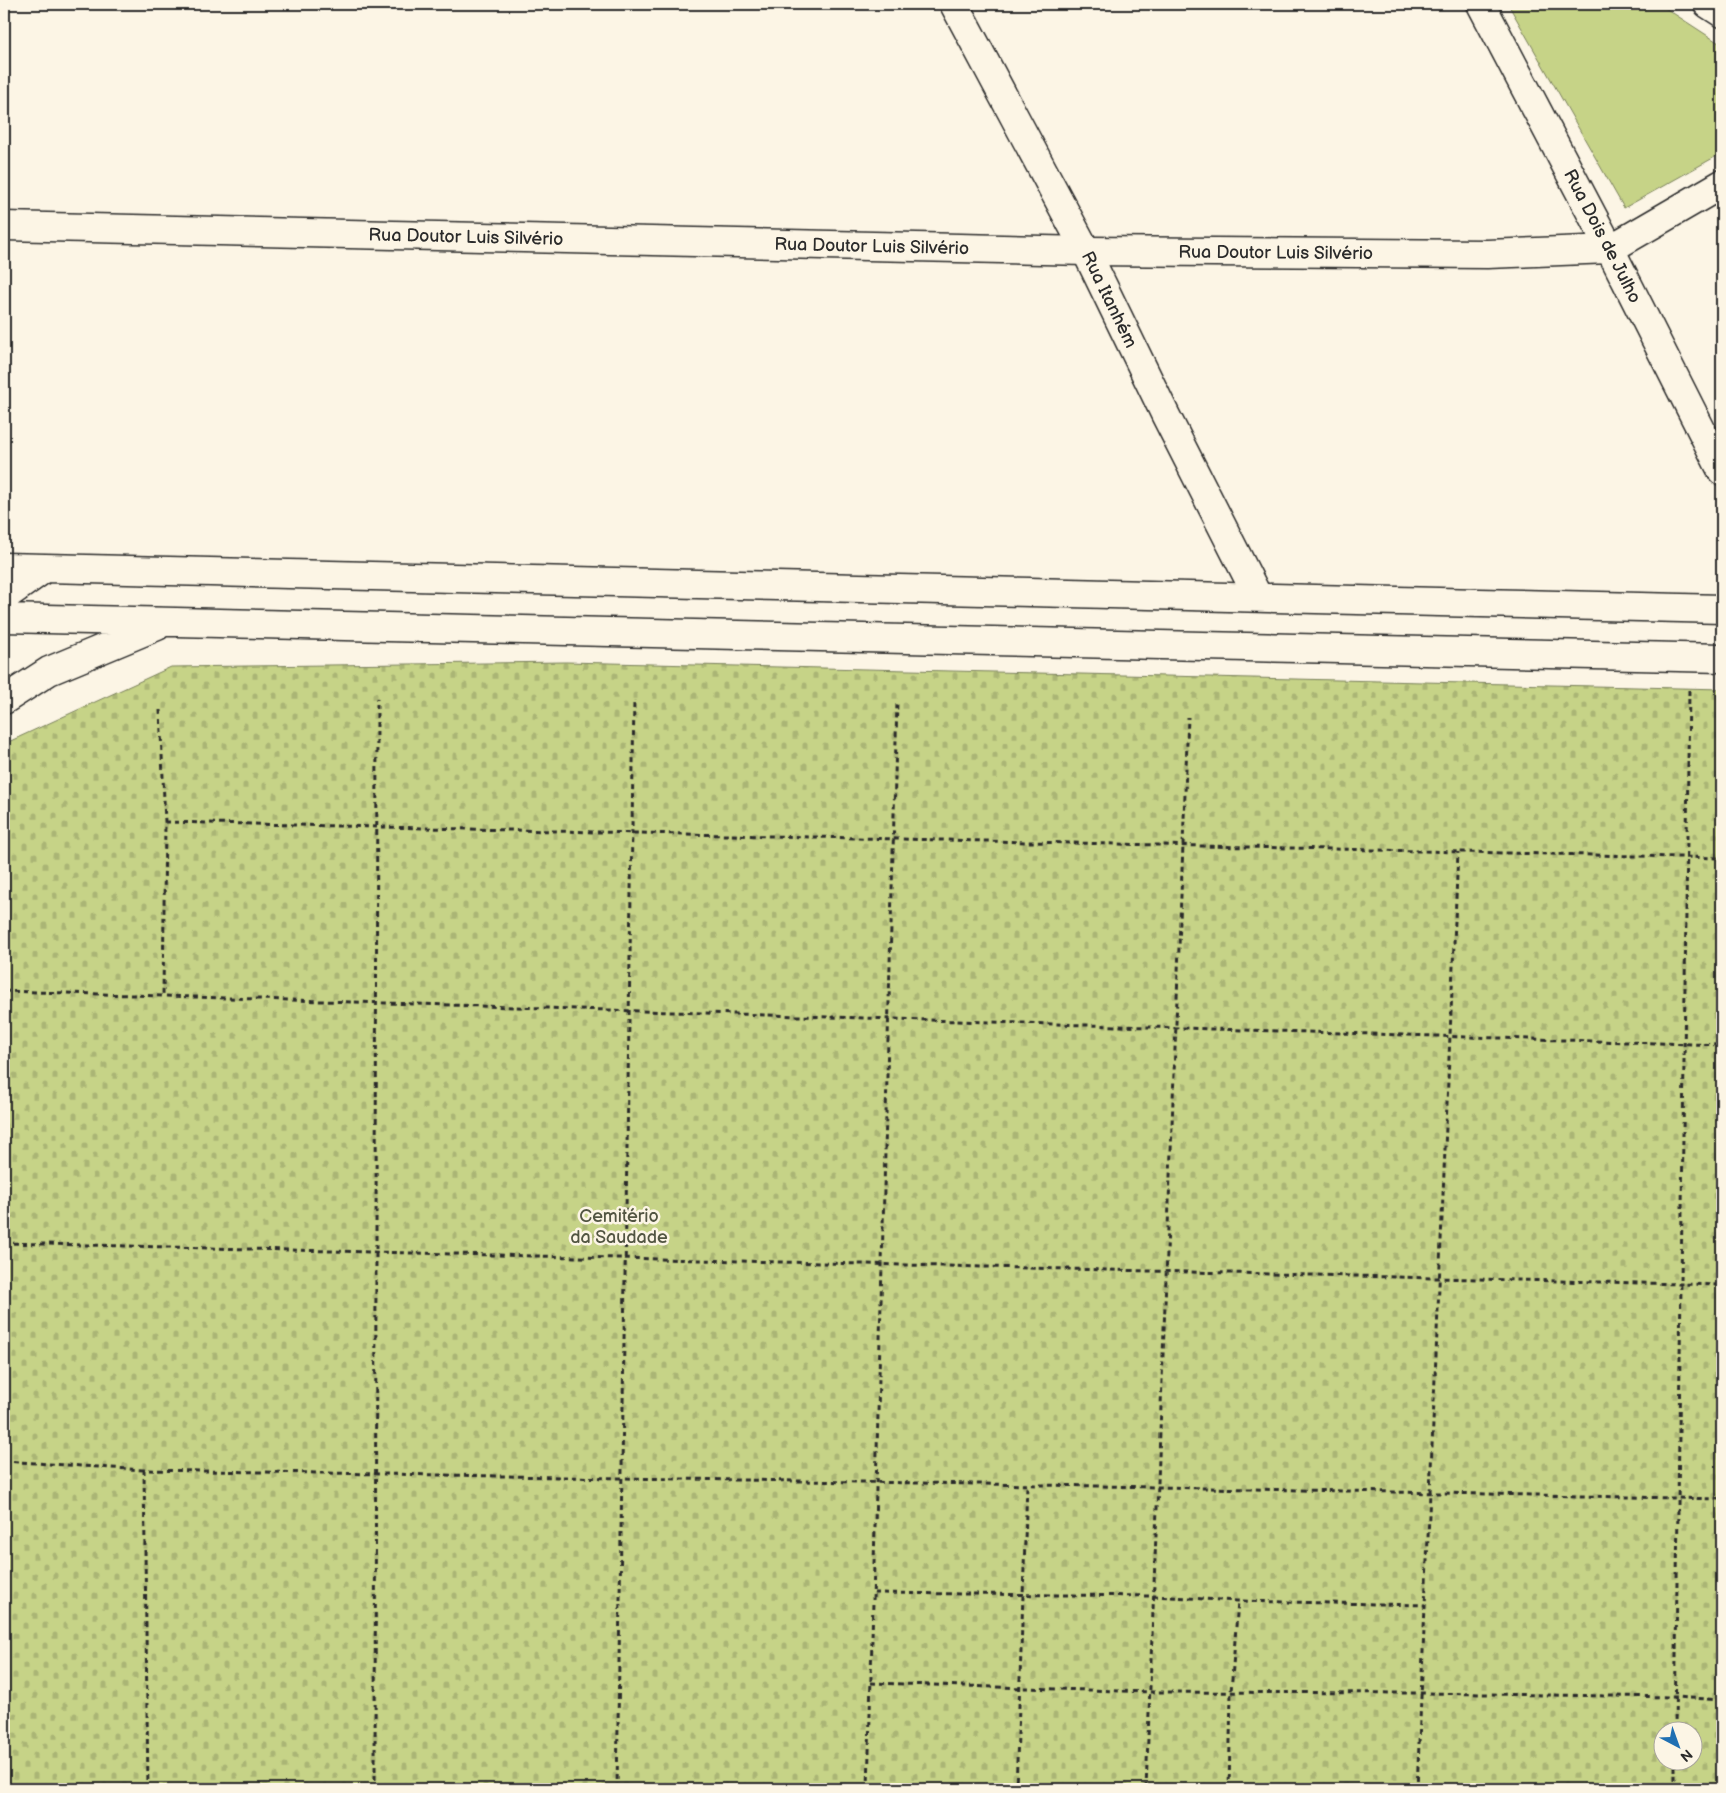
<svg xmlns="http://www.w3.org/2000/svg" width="1726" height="1793" font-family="'Balsamiq Sans',sans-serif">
	<defs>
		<pattern id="cemetery-stones" width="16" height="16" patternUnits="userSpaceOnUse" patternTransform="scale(1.25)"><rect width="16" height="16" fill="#c6d387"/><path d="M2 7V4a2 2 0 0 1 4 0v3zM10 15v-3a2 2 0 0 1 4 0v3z" fill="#aab575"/></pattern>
	</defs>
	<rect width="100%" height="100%" fill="#fcf5e5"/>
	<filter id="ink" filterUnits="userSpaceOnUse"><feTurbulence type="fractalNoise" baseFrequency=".02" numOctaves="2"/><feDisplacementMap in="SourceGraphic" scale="10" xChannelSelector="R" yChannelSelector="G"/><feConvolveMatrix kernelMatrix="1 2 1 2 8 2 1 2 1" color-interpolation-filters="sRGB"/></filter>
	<g filter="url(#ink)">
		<path fill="#c6d387" stroke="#787f59" d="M1508,4H1659L1722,45V153L1624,208Z"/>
		<path fill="url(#cemetery-stones)" stroke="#787f59" fill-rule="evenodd" d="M566,662L1722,689V1789H4V744L171,667ZM1664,1730H1694V1760H1664Z"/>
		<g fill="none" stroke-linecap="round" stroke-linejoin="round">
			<defs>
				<g id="minor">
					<path id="s1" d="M954,4L1086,251L1166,416L1258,597"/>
					<path id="s2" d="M1481,4L1610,249L1722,471"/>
					<path d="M1708,4L1722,13"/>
					<path id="s3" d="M4,226L1086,251L1487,254L1610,249L1722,184"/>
				</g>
				<path id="major" d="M4,567L1722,609
					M4,597L45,568
					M4,618L1722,658
					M4,700L49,671L157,626"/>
			</defs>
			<use href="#minor" stroke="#2b2b2b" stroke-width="31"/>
			<use href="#major" stroke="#2b2b2b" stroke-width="31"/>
			<path stroke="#2b2b2b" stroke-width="3" stroke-dasharray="5 4" stroke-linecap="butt" d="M160,710L165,822L163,996
				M165,822L1722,858
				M4,991L1722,1045
				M4,1243L1722,1285
				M4,1461L144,1470
				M874,1593L1154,1596L1238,1601L1425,1605
				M871,1683L1150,1692L1421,1693L1675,1697L1722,1700
				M1675,1730L1689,689
				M148,1789L144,1470L1158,1487L1722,1499
				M375,1789L377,698
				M617,1789L634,700
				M868,1789L897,702
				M1016,1789L1027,1485
				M1146,1789L1188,717
				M1229,1789L1231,1692L1238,1601
				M1417,1789L1458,852
				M1675,1789V1760"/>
			<use href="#minor" stroke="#fcf5e5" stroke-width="28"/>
			<use href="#major" stroke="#fcf5e5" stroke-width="28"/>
		</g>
	</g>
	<g text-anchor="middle" stroke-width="5" stroke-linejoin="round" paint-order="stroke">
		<g font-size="18" fill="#2b2b2b" stroke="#fcf5e5">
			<text dy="6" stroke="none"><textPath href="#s3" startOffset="462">Rua Doutor Luis Silvério</textPath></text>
			<text dy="6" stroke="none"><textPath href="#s2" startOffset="262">Rua Dois de Julho</textPath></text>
			<text dy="6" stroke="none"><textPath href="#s3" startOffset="868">Rua Doutor Luis Silvério</textPath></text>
			<text dy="6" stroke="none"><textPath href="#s3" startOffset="1272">Rua Doutor Luis Silvério</textPath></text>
			<text dy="6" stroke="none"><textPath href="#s1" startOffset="334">Rua Itanhém</textPath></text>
		</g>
		<g font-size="18" fill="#525542" stroke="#fcf5e5">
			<text x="619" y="1222">Cemitério<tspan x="619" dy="21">da Saudade</tspan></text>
		</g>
	</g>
	<rect width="1726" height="1793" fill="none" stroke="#fcf5e5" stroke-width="20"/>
	<rect x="10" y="10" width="1706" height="1773" fill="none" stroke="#2b2b2b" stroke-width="2" filter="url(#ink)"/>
	<g transform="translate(1678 1746) rotate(139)"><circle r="24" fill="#fcf5e5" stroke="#a8a49b"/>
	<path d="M0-4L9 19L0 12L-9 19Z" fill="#1f6fb2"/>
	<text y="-8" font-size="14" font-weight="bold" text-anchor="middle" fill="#2b2b2b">N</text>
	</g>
</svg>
